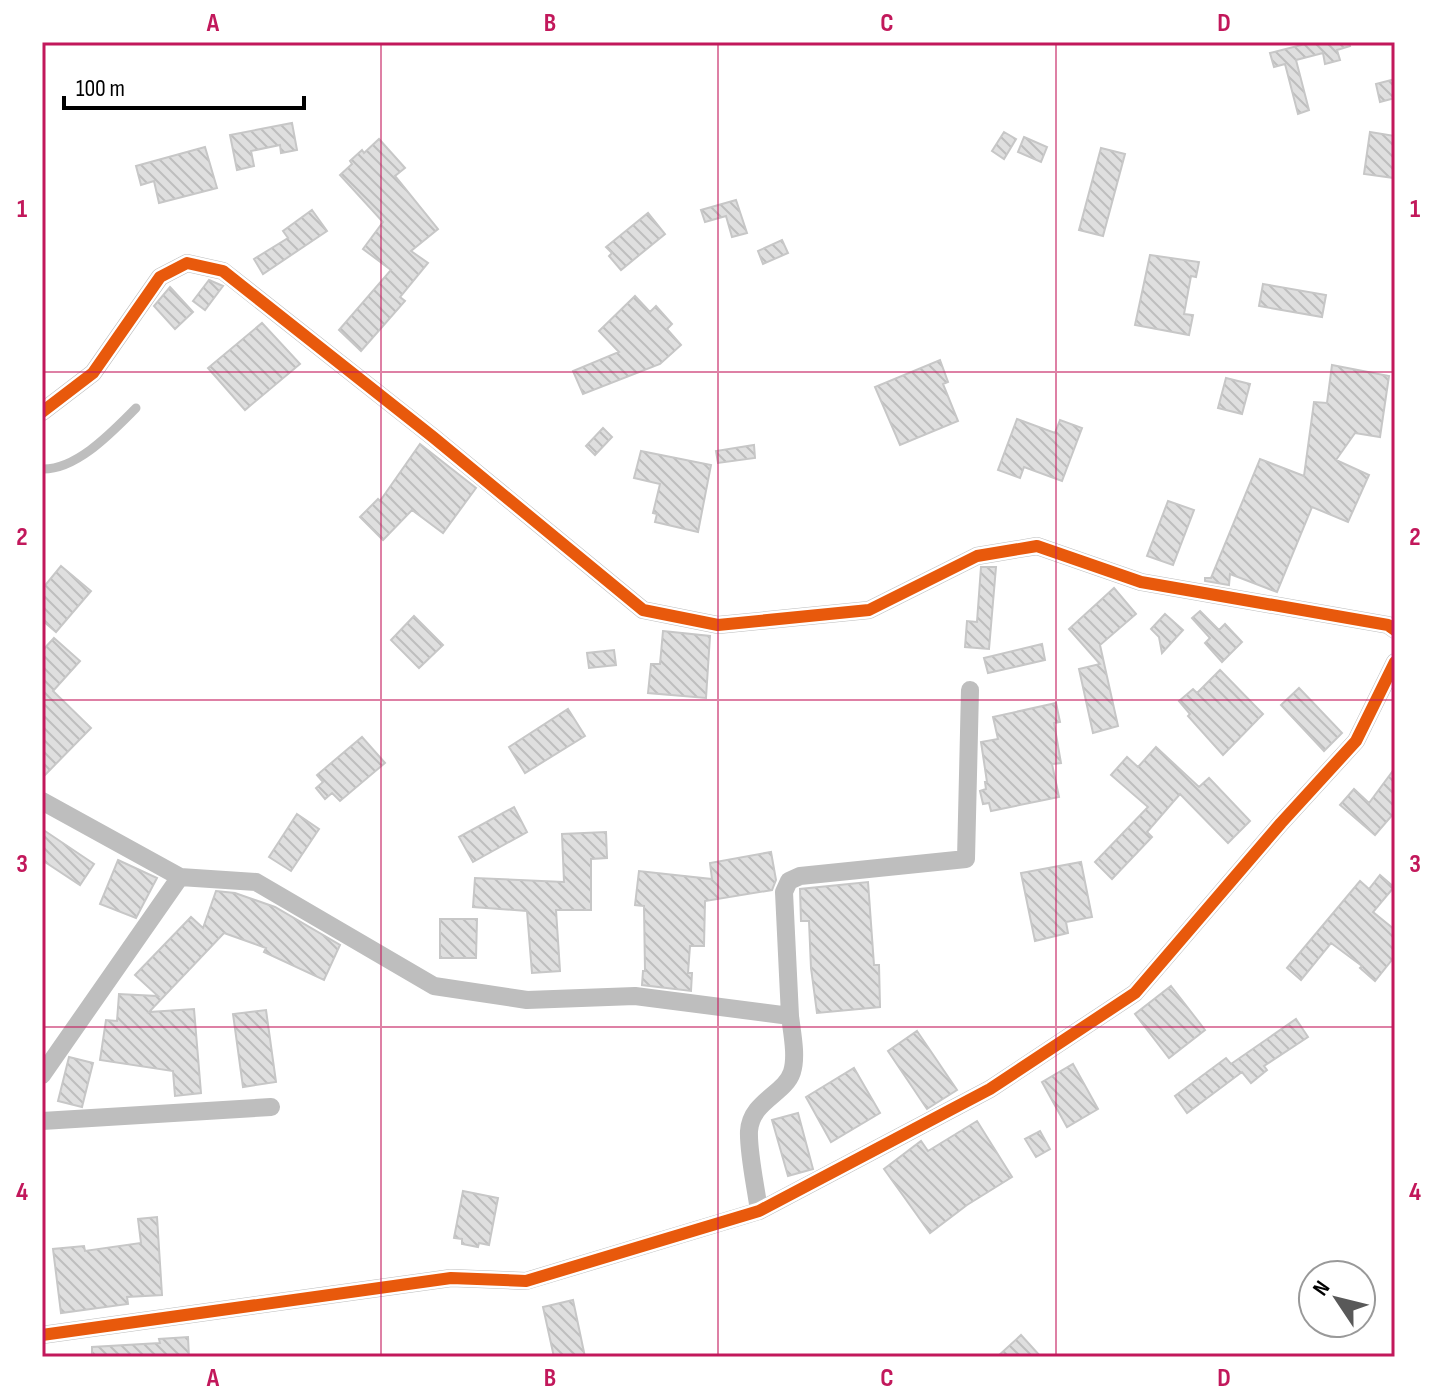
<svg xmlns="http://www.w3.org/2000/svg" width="1437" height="1399" font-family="'Sofia Sans Condensed',sans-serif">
	<defs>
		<pattern id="building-back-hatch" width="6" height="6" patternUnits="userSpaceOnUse" patternTransform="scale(2)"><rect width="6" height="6" fill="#dfdfdf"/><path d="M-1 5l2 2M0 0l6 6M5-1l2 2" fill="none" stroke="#bebebe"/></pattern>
	</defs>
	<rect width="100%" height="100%" fill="#fff"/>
	<path fill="url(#building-back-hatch)" stroke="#c7c7c7" stroke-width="2" d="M1313,42H1349L1350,46L1337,50L1340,60L1325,64L1323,53L1296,60L1309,110L1298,114L1285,64L1274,67L1270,53Z
		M1395,79V98L1380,102L1376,84Z
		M292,123L297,150L281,153L280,145L251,151L254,166L237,170L230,135Z
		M1004,132L1016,139L1004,159L992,151Z
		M1370,132L1395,136L1394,178L1364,174Z
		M1024,137L1047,147L1041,162L1018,152Z
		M379,139L405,168L395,176L438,229L411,251L428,263L400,297L405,301L361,351L339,330L391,270L363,249L383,222L340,175L352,164L350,161L362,150L364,153Z
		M205,147L217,188L159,203L154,181L141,185L136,166Z
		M1101,148L1125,154L1103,236L1079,230Z
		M736,200L747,233L732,237L726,216L705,222L701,210Z
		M312,210L327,231L263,274L254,259L288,238L283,231Z
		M648,213L665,234L621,270L609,256L612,253L606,247Z
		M782,240L788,253L763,264L758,251Z
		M1150,255L1199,262L1196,277L1191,276L1184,314L1193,315L1189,335L1135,325Z
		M209,280L223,286L205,310L193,301Z
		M1263,284L1326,295L1322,317L1259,306Z
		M170,287L193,312L175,329L154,306Z
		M635,296L650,312L656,306L672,324L667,329L681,345L660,364L583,394L573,371L619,352L599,331Z
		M262,323L300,364L245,410L208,368Z
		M940,360L948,382L943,384L958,421L900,445L875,387Z
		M1332,365L1389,376L1380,437L1355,433L1336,460L1369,475L1348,522L1312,507L1277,592L1230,574L1229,585L1205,581V578H1211L1260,459L1304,476L1314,402L1327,403Z
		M1226,378L1250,384L1242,414L1218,408Z
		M1017,419L1055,433L1060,420L1082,428L1062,481L1024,467L1020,478L998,470Z
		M603,428L612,437L595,455L586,446Z
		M420,444L476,488L443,533L412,510L383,540L360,517L378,499L380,501Z
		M754,445L755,458L718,463L716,451Z
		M641,451L711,465L698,532L655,522L657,514L653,513L660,484L634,478Z
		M1168,501L1194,510L1173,565L1147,556Z
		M61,566L91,591L56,632L42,620V589Z
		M981,567H996L989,649L965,647L967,621L977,622Z
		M1114,588L1136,614L1100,645L1118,726L1093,733L1079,669L1100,664L1069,629Z
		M1200,611L1219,630L1225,624L1242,642L1222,662L1205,643L1210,638L1192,618Z
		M1165,614L1183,630L1162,653L1159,637L1151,629Z
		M414,616L443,645L419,668L391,640Z
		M663,631L710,636L706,698L648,693L651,664H660Z
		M54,638L80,661L53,691L91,728L42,778V651Z
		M1042,644L1045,660L988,673L984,658Z
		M614,650L616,665L589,668L587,653Z
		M1220,670L1263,714L1223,755L1188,716L1190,714L1179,701L1193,689L1197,693Z
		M1299,688L1342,733L1324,751L1281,705Z
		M1056,703L1060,722L1054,723L1061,763L1052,764L1059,797L991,811L989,803L983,804L980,791L986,789L985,782H987L981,742L998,739L993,717Z
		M568,709L585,736L525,773L509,747Z
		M362,737L385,763L340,801L332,793L325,799L316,788L323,782L317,775Z
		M1156,747L1199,787L1209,778L1250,821L1228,843L1180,794L1147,832L1152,837L1112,879L1095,862L1148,807L1111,775L1127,757L1138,767Z
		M1395,768V812L1375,835L1340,805L1354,789L1369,803Z
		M514,807L527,832L473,862L459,837Z
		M297,814L319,829L291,871L269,857Z
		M42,829L94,864L80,885L42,860Z
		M606,832L607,858L591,859V910H556L560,971L532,973L527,911L473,907L475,878L564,882L562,834Z
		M771,852L776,880L772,890L705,901L704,946H690L688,973H692L691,991L642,985L643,971H645L644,906L635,905L639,871L712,879L710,863Z
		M118,860L157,878L136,918L100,904Z
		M1081,862L1092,917L1066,922L1068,933L1035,941L1021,873Z
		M1380,875L1394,887L1373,912L1395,930V956L1375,981L1360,968L1362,966L1331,943L1301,980L1287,968L1360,881L1369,889Z
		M868,882L874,965H879L880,1007L817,1013L811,968L809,921H801L800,889Z
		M216,891L235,893L275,907L340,945L324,980L264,952L266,948L224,933L149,1012L194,1009L201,1093L175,1096L173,1071L100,1060L106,1020L117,1021L119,994L158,996L135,975L191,917L203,928Z
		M440,919H477L476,958H440Z
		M1171,986L1205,1030L1169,1058L1135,1014Z
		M266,1010L276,1082L243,1087L233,1014Z
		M1296,1019L1308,1037L1264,1066L1267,1070L1251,1083L1242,1072L1187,1113L1175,1096L1226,1058L1231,1064Z
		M917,1031L957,1090L927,1109L888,1051Z
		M69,1057L93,1063L82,1107L58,1101Z
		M1073,1064L1098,1109L1067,1127L1042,1082Z
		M854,1068L880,1113L831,1142L806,1097Z
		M798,1113L813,1169L788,1176L772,1120Z
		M977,1121L1012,1177L967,1205L930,1233L884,1169L921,1141L928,1151Z
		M1040,1131L1050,1149L1036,1157L1025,1139Z
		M463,1191L498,1198L489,1245L479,1243L478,1247L462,1244V1239L454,1238Z
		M157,1217L162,1295L127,1297L128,1304L61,1313L53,1249L84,1246L85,1251L141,1243L138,1219Z
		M573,1300L585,1357H554L543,1307Z
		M1021,1335L1041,1357H997Z
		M188,1337L189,1357H92V1347L160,1343L159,1339Z"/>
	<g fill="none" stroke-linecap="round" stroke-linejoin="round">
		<path stroke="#bebebe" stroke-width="9" d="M42,469C77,470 113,431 136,408"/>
		<path stroke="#bebebe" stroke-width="18" d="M42,412L93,373L160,277L187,263L223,271L433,437L643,610L718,625L869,610L977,556L1037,546L1141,582L1388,625L1395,630
			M42,801L180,877
			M42,1075L180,877L256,882L434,986L527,1000L635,996L790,1016L784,892L789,881L800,876L966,859L970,690
			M42,1121L271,1107
			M759,1211C756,1188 748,1152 749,1131C751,1101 785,1094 792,1072C797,1056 792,1033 790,1016
			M42,1335L451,1278L526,1281L759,1211L990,1089L1135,993L1281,823L1356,741L1395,662"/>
		<defs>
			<path id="cycleway" d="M42,412L93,373L160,277L187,263L223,271L433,437L643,610L718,625L869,610L977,556L1037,546L1141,582L1388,625L1395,630
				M42,1335L451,1278L526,1281L759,1211L990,1089L1135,993L1281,823L1356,741L1395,662"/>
		</defs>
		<use href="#cycleway" stroke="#fff" stroke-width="17"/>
		<use href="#cycleway" stroke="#e8590c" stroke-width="12"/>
	</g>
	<path fill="none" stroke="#c2185b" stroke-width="2" stroke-opacity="0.55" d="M381,42V1357M718,42V1357M1056,42V1357M42,372H1395M42,700H1395M42,1027H1395"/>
	<rect width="1437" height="1399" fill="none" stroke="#ffffff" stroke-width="88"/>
	<g transform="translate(1337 1299) rotate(305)"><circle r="38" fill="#ffffff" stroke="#999999" stroke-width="2"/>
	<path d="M0-6L14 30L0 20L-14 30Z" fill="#595959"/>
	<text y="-12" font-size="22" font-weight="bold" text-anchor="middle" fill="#000000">N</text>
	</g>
	<path d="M64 96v12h240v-12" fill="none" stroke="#000000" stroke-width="4"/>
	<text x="76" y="96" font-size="24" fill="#000000" stroke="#ffffff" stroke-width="6" paint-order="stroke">100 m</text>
	<rect x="44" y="44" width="1349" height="1311" fill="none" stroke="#c2185b" stroke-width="3"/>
	<g font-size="26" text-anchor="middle" font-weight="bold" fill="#c2185b">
		<text x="213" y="31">A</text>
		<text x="550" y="31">B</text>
		<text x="887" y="31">C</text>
		<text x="1224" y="31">D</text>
		<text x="22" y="217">1</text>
		<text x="1415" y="217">1</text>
		<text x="22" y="545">2</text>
		<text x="1415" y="545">2</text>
		<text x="22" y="872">3</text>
		<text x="1415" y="872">3</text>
		<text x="22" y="1200">4</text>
		<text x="1415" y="1200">4</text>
		<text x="213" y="1386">A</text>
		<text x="550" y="1386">B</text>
		<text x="887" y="1386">C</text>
		<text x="1224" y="1386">D</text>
	</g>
</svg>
